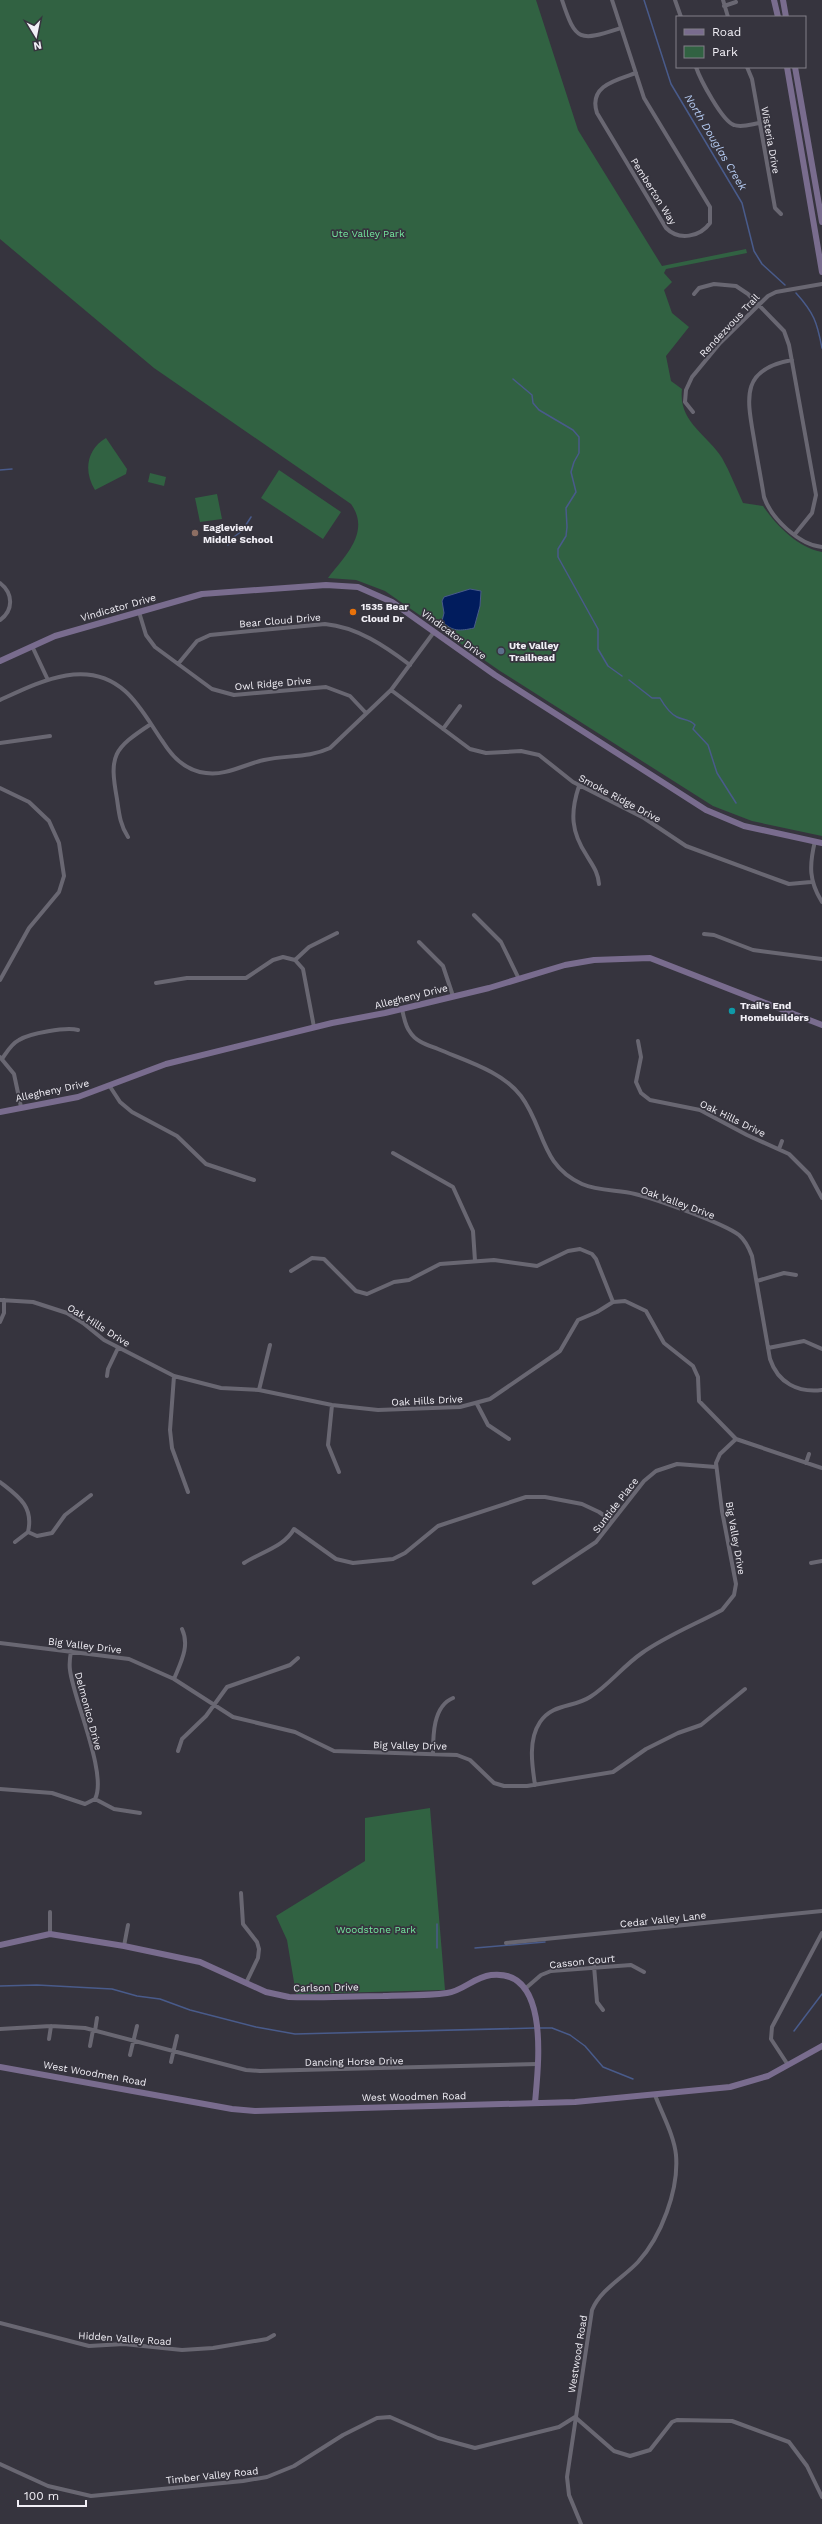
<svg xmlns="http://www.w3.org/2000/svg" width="822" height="2524" font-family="'Work Sans',sans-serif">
	<rect width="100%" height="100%" fill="#36343e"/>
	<path fill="#316242" d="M0,0H536L578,130L662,266L746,249L747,253L666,269L664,273L672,282L664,290L672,313L689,327L666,356L671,381L682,389C678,422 707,434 722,458C730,472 736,488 743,503L763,506C776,525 798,548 822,552V836L752,821L713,806L500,671L385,591L356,580L328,578C345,556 371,532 351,504L154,368L0,239Z
		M106,438L127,469L126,474L95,490C83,471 87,449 106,438Z
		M279,470L341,512L323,539L261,498Z
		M150,473L166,477L164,486L148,482Z
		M217,494L222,519L200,522L195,498Z
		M430,1808L445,1990L296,1994L287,1940L276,1916L365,1861V1818Z"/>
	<path fill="#011c5d" stroke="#495b8b" d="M470,589L481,591L480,606L474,628C460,631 452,632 442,621L444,613L442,601L444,597Z"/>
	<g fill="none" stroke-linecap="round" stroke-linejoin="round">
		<path stroke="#495b8b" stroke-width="1.5" d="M644,0L671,84L742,203L754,251L762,264L785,285
			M796,293C814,313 817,322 822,348
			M513,379L532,395L533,403L539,410L573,430L579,437V453L574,462L571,472L576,492L566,508L567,527L566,536L558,549V557L598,629V649L608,666L622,676
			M0,470L12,469
			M228,545L231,539L242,531L251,517
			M629,680L652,698H660C664,705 669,713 677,717C683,720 690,719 695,725L693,729L708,745L717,773L736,803
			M437,1924V1948
			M475,1948L545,1942
			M0,1986L37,1985L112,1989L137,1996L160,1999L190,2010L256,2027L295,2034L535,2028
			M539,2028H552L570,2035L585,2046L603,2067L633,2079
			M794,2031L822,1994"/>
		<path stroke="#696772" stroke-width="4" d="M562,0C576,43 580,41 621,28
			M612,0L644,98L710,207V223C700,237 679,241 666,228L597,113C588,86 616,80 636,73
			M675,0L681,17
			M723,0L728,17
			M724,6L736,2
			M696,67C700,79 722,121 734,125C742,128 752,124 759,123
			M747,67L752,79L775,208L781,214
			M694,294L699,288L714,284L736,286L748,294L784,331L789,345L816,495L812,513L795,534
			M792,360C740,369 747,398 754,439C757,458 761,478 764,497C771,518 799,545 822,547
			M693,412L685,402L686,390L692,377L720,343L768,296L776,292L822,284
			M0,583C13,593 14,610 0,620
			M139,612L146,635L155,647L212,689L234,695L326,687L350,696L366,713
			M32,646L47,678
			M178,664L197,641L210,635L325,624C357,627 385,646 410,665
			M391,690L470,749L486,753L521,751L539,755L573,782L644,818L686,846L789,884L811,882
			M0,700C39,682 87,657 125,691C140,704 151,725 163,742C173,758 186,771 206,773C226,776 245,764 264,760C287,755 309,758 330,748L391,690L434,632
			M443,729L460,706
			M0,743L50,736
			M579,786C570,813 571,832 587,856C593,866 598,872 599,884
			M0,788L29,802L49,821L59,843L64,876L59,892L29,928L0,980
			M128,837C120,825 119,813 117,799C109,755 113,749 151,724
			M815,841C809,866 809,881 822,902
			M474,915L501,942L519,979
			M704,934L714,935L753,950L822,959
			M419,942L443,966L453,996
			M295,960L309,947L337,933
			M156,983L187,978H246L273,960L283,957L295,960L303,969L314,1027
			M402,1009C404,1017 405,1026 410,1032C416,1042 428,1045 438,1049C466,1061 502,1071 521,1096C545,1128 540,1165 582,1184C598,1191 618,1190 635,1194C656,1199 723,1223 739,1235C746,1241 749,1248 752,1256L770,1359C778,1383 798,1393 822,1390
			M638,1041L641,1057L636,1082L641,1093L650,1100L700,1110L747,1135L789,1154L809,1174L822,1198
			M0,1057L14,1074L21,1107
			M2,1059C7,1052 11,1044 19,1040C30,1033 66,1027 78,1030
			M109,1085L120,1102L132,1112L177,1136L206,1164L254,1180
			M779,1149L782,1141
			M393,1153L453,1187L473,1231L475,1261
			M291,1271L312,1258L324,1259L356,1291L367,1294L394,1282L409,1280L440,1264L494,1260L537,1266L568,1251L580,1249L592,1254L596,1259L613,1302
			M757,1281L784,1273L796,1275
			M0,1300L33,1302L67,1313L83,1323L104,1340L174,1376L221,1388L259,1390L332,1405L378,1410L460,1407L490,1399L560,1351L578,1320L597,1312L613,1302L625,1301L646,1311L664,1343L693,1366L698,1377L699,1401L736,1439L822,1468
			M0,1322L4,1313V1300
			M768,1348L804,1341L822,1349
			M107,1376L108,1369L118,1348
			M174,1376L170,1430L172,1448L188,1492
			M259,1390L270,1345
			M477,1404L488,1425L509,1439
			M332,1405L328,1445L339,1472
			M806,1463L809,1454
			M0,1482C18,1496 34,1506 28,1532L15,1542
			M28,1532L37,1536L52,1533L65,1515L91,1495
			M244,1563C261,1552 284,1547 294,1529L336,1559L353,1563L393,1559L405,1553L438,1526L526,1497H545L582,1504L599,1512L612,1521
			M811,1563L822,1561
			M534,1583L596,1542L644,1481L656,1471L677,1464L716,1467
			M0,1643L129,1659L174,1679L233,1717L295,1732L334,1751L457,1755L470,1760L494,1783L504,1786H527L613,1772L646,1749L678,1733L701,1725L745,1689
			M71,1651C70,1657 69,1664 70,1670C73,1698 108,1775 95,1799
			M174,1679C181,1662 190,1646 182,1629
			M178,1751L182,1739L206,1716L227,1687L290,1665L298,1658
			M433,1753C433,1736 433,1706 453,1698
			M535,1785C532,1765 528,1740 540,1722C553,1703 573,1708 590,1697C609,1685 623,1666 642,1653C666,1636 696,1624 722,1610L734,1595L736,1584L722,1511L716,1463L720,1454L736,1439
			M0,1789L52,1793L85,1804L95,1799L114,1809L140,1813
			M241,1893L243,1924L257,1942L259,1949L258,1958L246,1983
			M50,1912V1934
			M506,1943L822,1911
			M124,1946L128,1925
			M594,1966L597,2002L603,2010
			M526,1988L541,1975L551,1971L631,1965L644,1972
			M0,2029L51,2026L85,2028L246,2070L260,2071L537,2064
			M95,2031L97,2018
			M49,2039L51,2026
			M90,2046L93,2030
			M130,2055L137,2026
			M171,2062L177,2036
			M788,2065L771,2039L772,2027L822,1933
			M0,2323L89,2346L124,2344L182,2350L213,2348L267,2339L274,2335
			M0,2464L48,2486L91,2496L243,2481L267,2477L294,2466L343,2435L377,2418L390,2417L438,2438L475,2448L559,2427L575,2417L614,2451L630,2456L650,2450L672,2422L677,2420L732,2421L789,2442L807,2466L822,2497
			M581,2524L569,2495L567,2477L592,2310C601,2289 623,2278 638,2262C661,2237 679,2190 676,2155C674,2135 662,2114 655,2095"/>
		<path stroke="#796c8e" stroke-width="6" d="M774,0L778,17
			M783,0L786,17
			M787,67L822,272
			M795,67L822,222
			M0,661L55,636L202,594L326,585L358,587L392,602L495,675L706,810L744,826L822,843
			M0,1112L78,1097L166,1064L332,1023L385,1013L489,988L565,965L594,960L650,958L822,1025
			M0,1945L50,1934L124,1946L200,1962L266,1992L289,1997C320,1998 351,1996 383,1996C404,1995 426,1996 447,1993C463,1991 474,1977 491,1975C551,1968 538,2067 535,2103
			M0,2067L232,2109L255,2111L575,2102L730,2087L768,2076L822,2046"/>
	</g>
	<circle fill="#8d6e63" stroke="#36343e" stroke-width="1.5" cx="195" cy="533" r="4"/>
	<circle fill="#e8710a" stroke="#36343e" stroke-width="1.5" cx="353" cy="612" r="4"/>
	<circle fill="#5c6f8a" stroke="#36343e" stroke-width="1.5" cx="501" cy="651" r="4"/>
	<circle fill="#0f9aa8" stroke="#36343e" stroke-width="1.5" cx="732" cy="1011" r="4"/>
	<g text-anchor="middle" stroke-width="3.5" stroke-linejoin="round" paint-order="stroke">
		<g font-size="10" fill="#f1eff6" stroke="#36343e">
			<text transform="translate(771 140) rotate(80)" y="4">Wisteria Drive</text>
			<text transform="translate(654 191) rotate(58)" y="4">Pemberton Way</text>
			<text transform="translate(729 325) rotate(-47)" y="4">Rendezvous Trail</text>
			<text transform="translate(118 607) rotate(-16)" y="4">Vindicator Drive</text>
			<text transform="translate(280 620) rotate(-5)" y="4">Bear Cloud Drive</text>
			<text transform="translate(454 634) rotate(36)" y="4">Vindicator Drive</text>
			<text transform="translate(273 683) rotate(-5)" y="4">Owl Ridge Drive</text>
			<text transform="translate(620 798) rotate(28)" y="4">Smoke Ridge Drive</text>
			<text transform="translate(411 996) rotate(-14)" y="4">Allegheny Drive</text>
			<text transform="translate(52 1090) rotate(-12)" y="4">Allegheny Drive</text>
			<text transform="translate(733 1118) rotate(26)" y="4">Oak Hills Drive</text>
			<text transform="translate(678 1202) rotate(20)" y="4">Oak Valley Drive</text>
			<text transform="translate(99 1325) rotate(32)" y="4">Oak Hills Drive</text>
			<text transform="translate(427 1400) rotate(-3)" y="4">Oak Hills Drive</text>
			<text transform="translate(615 1505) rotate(-52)" y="4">Suntide Place</text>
			<text transform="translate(736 1538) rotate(80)" y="4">Big Valley Drive</text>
			<text transform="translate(85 1645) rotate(7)" y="4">Big Valley Drive</text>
			<text transform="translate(89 1711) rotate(75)" y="4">Delmonico Drive</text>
			<text transform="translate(410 1745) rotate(1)" y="4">Big Valley Drive</text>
			<text transform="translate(663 1919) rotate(-6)" y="4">Cedar Valley Lane</text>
			<text transform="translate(582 1961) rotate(-6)" y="4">Casson Court</text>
			<text transform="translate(326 1987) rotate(-1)" y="4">Carlson Drive</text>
			<text transform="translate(354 2061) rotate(-1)" y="4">Dancing Horse Drive</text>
			<text transform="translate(95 2073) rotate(10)" y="4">West Woodmen Road</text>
			<text transform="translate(414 2096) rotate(-1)" y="4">West Woodmen Road</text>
			<text transform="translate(125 2338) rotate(4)" y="4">Hidden Valley Road</text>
			<text transform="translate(577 2354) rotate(-81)" y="4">Westwood Road</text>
			<text transform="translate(212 2475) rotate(-6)" y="4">Timber Valley Road</text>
		</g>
		<g font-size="10" fill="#74e89e" stroke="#36343e">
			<text x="368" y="237">Ute Valley Park</text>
			<text x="376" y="1933">Woodstone Park</text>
		</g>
		<g font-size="10" font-weight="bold" fill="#f1eff6" stroke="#36343e" text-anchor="start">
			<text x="203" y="531">Eagleview<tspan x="203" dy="12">Middle School</tspan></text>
			<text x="361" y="610">1535 Bear<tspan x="361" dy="12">Cloud Dr</tspan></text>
			<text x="509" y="649">Ute Valley<tspan x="509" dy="12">Trailhead</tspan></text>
			<text x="740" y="1009">Trail's End<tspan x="740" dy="12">Homebuilders</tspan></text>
		</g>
		<g font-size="11" font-style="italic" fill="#b4caf1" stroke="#36343e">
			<text transform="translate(716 142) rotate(59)" y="4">North Douglas Creek</text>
		</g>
	</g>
	<rect x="676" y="16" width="130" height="52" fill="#36343e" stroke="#817f88"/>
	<rect x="684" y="29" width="20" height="6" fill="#796c8e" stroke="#817f88"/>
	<text x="712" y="36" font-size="12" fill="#f1eff6">Road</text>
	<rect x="684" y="46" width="20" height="12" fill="#316242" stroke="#817f88"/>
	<text x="712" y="56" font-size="12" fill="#f1eff6">Park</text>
	<g transform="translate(36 36) rotate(170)" stroke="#36343e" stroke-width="3" paint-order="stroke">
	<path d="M0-3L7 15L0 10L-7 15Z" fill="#f1eff6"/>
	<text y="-6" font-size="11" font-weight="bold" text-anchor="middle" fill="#f1eff6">N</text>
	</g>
	<path d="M18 2500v6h68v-6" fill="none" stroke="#f1eff6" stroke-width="2"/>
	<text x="24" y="2500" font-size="12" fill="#f1eff6" stroke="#36343e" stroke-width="3" paint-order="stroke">100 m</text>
</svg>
